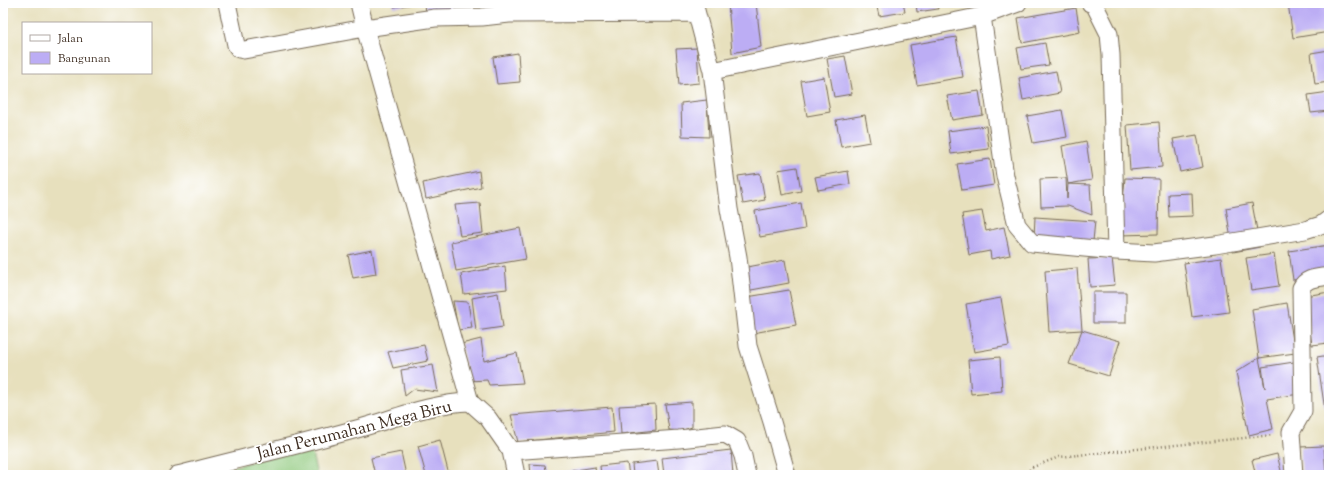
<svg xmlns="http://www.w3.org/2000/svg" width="1332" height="478" font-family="'Sorts Mill Goudy',serif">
	<rect width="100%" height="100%" fill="#fff"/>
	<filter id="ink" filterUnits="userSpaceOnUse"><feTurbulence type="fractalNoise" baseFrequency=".025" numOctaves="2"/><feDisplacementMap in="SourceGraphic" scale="8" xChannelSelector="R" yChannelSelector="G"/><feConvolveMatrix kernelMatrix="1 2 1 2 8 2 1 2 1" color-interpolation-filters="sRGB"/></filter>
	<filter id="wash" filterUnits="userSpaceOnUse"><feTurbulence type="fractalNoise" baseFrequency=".012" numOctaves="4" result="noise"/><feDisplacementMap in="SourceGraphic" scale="16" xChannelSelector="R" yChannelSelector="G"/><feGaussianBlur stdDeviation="0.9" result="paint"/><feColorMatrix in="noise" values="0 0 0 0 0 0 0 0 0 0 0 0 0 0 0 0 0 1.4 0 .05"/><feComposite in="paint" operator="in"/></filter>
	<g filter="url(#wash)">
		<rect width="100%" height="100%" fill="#e7e0bd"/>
		<path fill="#8fc97d" stroke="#657a4e" d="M310,445L317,475H205Z"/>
		<g id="blocks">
			<path fill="#bcadf4" d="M393,3H414V4L394,7Z
				M425,3H457L458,12L426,14Z
				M550,3H589V7H550Z
				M651,3H672L671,7L650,8Z
				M728,3H756L761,47L732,53Z
				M876,3H903L905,12L879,16Z
				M916,3H937L938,9L917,12Z
				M1288,3H1329V32L1293,38Z
				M1076,8L1080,32L1022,43L1018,18Z
				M956,37L963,77L917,85L910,45Z
				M1045,43L1049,65L1021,69L1017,48Z
				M697,48L699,83L679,85L676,49Z
				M1329,50V82L1315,84L1311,53Z
				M518,53L520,82L497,84L493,57Z
				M845,56L852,94L834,97L827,59Z
				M1056,71L1060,93L1023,100L1019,78Z
				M824,77L830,112L807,116L801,81Z
				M979,91L983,115L952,120L947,96Z
				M1329,92V111L1311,113L1308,95Z
				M707,100L709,137L682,136L681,103Z
				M1062,110L1067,137L1033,143L1027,116Z
				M865,115L870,142L841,147L836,120Z
				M1159,122L1162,167L1130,170L1127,125Z
				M986,126L989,149L951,154L948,131Z
				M1197,135L1203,167L1180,172L1173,139Z
				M1086,141L1092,180L1068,184L1062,146Z
				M990,159L994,185L962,190L957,164Z
				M797,167L801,191L782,195L778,170Z
				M479,171L481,187L426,199L423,183Z
				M848,171L850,184L818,190L815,177Z
				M760,173L765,200L743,204L738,176Z
				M1066,178L1067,199L1068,184L1090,185L1092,215L1068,206L1041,207L1040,179Z
				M1125,178L1159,179L1158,234L1120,235Z
				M1192,193L1193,216L1169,217L1168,194Z
				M480,203L483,233L460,236L455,205Z
				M801,203L805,229L760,237L755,211Z
				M1252,203L1260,247L1233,252L1226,208Z
				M982,211L986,231L1004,227L1010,255L991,259L990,251L969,255L962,214Z
				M1035,217L1095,221L1093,241L1034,237Z
				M520,228L526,259L456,271L451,242Z
				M1329,245V275L1293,280L1289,251Z
				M372,250L376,274L353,278L348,255Z
				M1274,254L1279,286L1251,290L1246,258Z
				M1112,258L1115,285L1090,287L1088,259Z
				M1221,258L1229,312L1192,317L1184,263Z
				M785,260L789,283L746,291L742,268Z
				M505,266L507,289L464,294L461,274Z
				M1077,268L1082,330L1049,332L1045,271Z
				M789,290L796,325L753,333L747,297Z
				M1093,292H1126V323H1093Z
				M1329,292V343L1312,345L1305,296Z
				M498,293L503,327L476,331L472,298Z
				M1001,298L1009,346L974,352L966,304Z
				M453,301L468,302L472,328L458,330Z
				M1287,303L1295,353L1259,358L1252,309Z
				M1082,330L1120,341L1109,376L1069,364Z
				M481,339L484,361L517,353L523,383L489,385L487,380L469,381L461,344Z
				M424,345L428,361L393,368L388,352Z
				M1329,355V431H1328L1317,357Z
				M1000,357L1002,391L971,394L968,360Z
				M1259,358L1265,388L1262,367L1294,362L1299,394L1267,399L1273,429L1249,435L1236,372Z
				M433,365L438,392L414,389L405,396L401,370Z
				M692,402V427L680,431L669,430L665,404Z
				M655,404L656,430L621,434L619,406Z
				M612,407L614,432L518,442L511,415Z
				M440,440L449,475H426L418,446Z
				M1324,446L1326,475H1302L1300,447Z
				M731,450L733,475H664L662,458Z
				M401,452L406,475H375L371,458Z
				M1277,454L1282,475H1256L1252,460Z
				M657,461L659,475H633L632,464Z
				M627,463L629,475H601L600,466Z
				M530,464L545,465L547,475H531Z
				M595,467L596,475H552L551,474Z"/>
		</g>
	</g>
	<g filter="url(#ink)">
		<use href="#blocks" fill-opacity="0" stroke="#776a56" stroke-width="1"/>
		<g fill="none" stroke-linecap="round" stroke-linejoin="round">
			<defs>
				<path id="minor" d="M227,3L236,45L239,49L244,50L365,28L435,18L482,17L509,14L696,13
					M359,3L365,28L470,402
					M694,3L712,71L729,209L738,257L748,346L772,422L787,475
					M1090,3L1094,4L1109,34L1111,55L1116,251
					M982,16L1005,176L1017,225L1032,243L1116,251L1154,253L1215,245L1305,230L1321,225L1329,219
					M712,71L982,16L1018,3
					M511,451L516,475
					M177,475C235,460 295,446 353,430C391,420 430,403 470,402L488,418L511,451L679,439L725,434L737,441L743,456L747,475
					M1294,475L1291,432L1303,411L1301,288C1306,277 1319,278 1329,276"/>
			</defs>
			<use href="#minor" stroke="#776a56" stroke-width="19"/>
			<path stroke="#776a56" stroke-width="2.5" stroke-dasharray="1 3" stroke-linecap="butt" d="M1023,475L1033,467L1059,457L1273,435"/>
			<use href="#minor" stroke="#fff" stroke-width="17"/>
		</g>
	</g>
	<g text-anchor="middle" stroke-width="3.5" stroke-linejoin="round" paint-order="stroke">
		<g font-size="17" fill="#3b2a1e" stroke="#fff">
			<text transform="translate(354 429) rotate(-14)" y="6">Jalan Perumahan Mega Biru</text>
		</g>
	</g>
	<rect width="1332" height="478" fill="none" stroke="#fff" stroke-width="16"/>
	<rect x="22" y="22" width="130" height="52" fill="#ffffff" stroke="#b1aaa5"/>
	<rect x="30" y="35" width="20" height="6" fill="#ffffff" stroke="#b1aaa5"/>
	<text x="58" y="42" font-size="12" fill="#3b2a1e">Jalan</text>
	<rect x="30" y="52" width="20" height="12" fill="#bcadf4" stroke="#b1aaa5"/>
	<text x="58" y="62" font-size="12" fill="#3b2a1e">Bangunan</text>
</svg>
